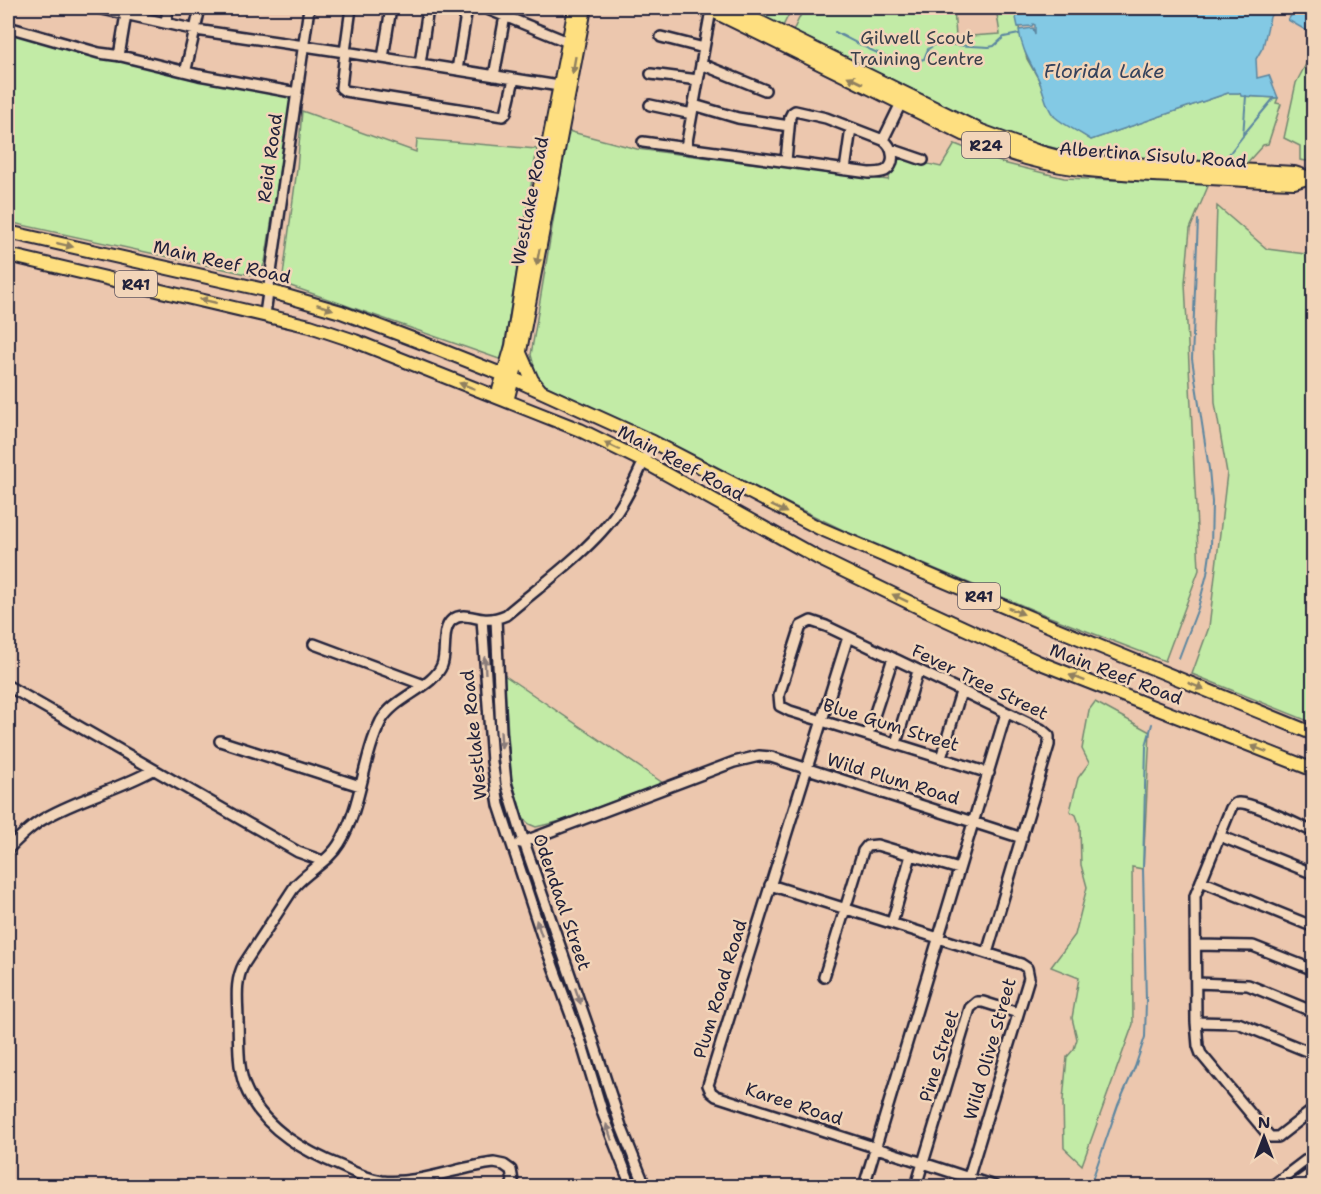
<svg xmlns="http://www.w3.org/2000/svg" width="1321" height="1194" font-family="'Shantell Sans',sans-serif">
	<rect width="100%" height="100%" fill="#ecc7ae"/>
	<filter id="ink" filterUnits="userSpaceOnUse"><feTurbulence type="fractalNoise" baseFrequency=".0167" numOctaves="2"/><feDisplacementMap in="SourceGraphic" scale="12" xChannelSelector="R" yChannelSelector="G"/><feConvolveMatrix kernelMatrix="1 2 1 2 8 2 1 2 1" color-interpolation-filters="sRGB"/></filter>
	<g filter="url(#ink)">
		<path fill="#c2eba6" stroke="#728670" stroke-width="1.5" d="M744,8H792L783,26Z
			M804,8H954L956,37L1000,34L996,8H1014L1027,59L1038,78L1049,107L1054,116L1091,140L1228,93H1239L1242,96L1278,98L1276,103L1281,104L1268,144L1263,145L1245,165L1090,157L1007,136L793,31Z
			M8,31L292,93L265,262L260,274L251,275L8,222Z
			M1313,51L1314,162H1313L1300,160V146L1284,138L1296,83Z
			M302,111L416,152L417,139L537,149L502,360L282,283L297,169Z
			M568,131L637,149L888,180L898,157L941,167L955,144L1003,163L1064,178L1209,184L1190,229L1185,283L1199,570L1165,661L1050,617L847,532L545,385L537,377L531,355Z
			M1217,206L1267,249L1313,255V723L1192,674L1209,627L1227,473L1215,403L1213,331Z
			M504,675L663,783L561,821L536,827L529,824L523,818L511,777Z
			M1095,702L1150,732L1143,869L1132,867L1133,1024L1082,1165L1064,1148L1063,1100L1067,1057L1074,1049L1077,1039L1072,1018L1079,978L1051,967L1075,935L1087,887L1081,865L1080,826L1076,815L1070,811L1078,778L1089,763L1082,749L1089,710Z"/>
		<path fill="#83c9e4" stroke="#5c86a0" stroke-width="1.5" d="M1014,8H1275L1270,17L1263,47L1256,59L1257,78L1269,75L1278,98L1241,96L1240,93H1228L1091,140C1080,132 1065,126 1055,117C1045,107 1044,90 1038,78C1030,62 1021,48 1019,30L1033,28L1035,35V25L1033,24L1032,26L1018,27Z
			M1296,8H1313V21L1307,31L1288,20Z"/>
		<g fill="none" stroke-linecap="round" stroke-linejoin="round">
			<path stroke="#5c86a0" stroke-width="2" d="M835,32C858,43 898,69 924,59L928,49L939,42L947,41L954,45L989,47L994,46L1004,37L1019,34
				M1243,135L1274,98
				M1222,163L1243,136L1246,96
				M1179,658L1198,608L1207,574L1211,547L1212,502L1209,469L1192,359L1198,220
				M1090,1186L1118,1105L1135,1067L1145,1037L1146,1001L1143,869L1146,746L1152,724"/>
			<defs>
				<path id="minor" d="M98,8L196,30L345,52L351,8
					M485,8L568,42
					M166,23L168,8
					M8,27L99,53L121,56L199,75L297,93
					M661,37L704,48
					M119,56L126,14
					M383,58L391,8
					M420,64L428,8
					M701,64L765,90
					M186,69L200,8
					M457,70L467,8
					M651,74L698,80
					M494,76L505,16
					M514,79L506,113L503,116L345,91L341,88L345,52L559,86
					M650,105L692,114
					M694,105L738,118L789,126
					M883,140L903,99
					M643,142L869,173C875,173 880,173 885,171C897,164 893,146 883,140L826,118L795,111L792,113L790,117L786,161
					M686,147L711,10
					M891,149L923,160
					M845,170L851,128
					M265,314L309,8
					M482,619L492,762L499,805L542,936L583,1048L603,1114L631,1186
					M496,619L501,732L506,783L524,842L593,1041L621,1126L645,1186
					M848,637L708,1085L711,1092L716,1096L994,1186
					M314,644L424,685
					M8,686L298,852L323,861
					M868,734L893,658
					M220,741L360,786
					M896,743L918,671
					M941,758L961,692
					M1314,832C1300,826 1250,801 1238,803C1234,803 1233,805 1231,808L1195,896L1196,1022L1198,1046L1201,1054L1270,1137H1278L1314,1109
					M1220,836L1314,874
					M520,843L734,762L759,756L771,757L1022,838
					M8,849C20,837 32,825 47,817C81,798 119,789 153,770
					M1201,881L1314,927
					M770,885L1021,964L1027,968L1029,978L966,1186
					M892,923L911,855
					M1196,945L1253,946L1314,970
					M987,953L1049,745V736L1041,729L826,626L811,621L801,626L779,695L780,706L790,711L989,773
					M824,977L863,851L867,846L877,845L959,869
					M1196,983L1248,985L1314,1012
					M1196,1022L1238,1023L1314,1054
					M511,1186L513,1181L511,1170L504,1165L494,1163C458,1167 417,1185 382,1181C369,1179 355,1173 343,1167C306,1152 267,1131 248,1093C237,1072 239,1045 238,1021C238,1002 234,982 244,964L295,886C308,871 329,861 339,844C362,807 362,759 381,721C394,697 433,688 442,665C447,652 441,629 452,620C462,612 473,618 483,619C491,620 499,618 506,615C540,586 593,548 617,512C632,490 641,466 653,442
					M864,1186L1006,713
					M916,1186L970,1008L977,1002H983L1018,1013
					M1272,1186L1314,1154
					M1293,1186L1314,1171"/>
				<path id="major" d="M707,8L980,142C1046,170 1104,173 1174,176C1214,178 1254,181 1294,182L1307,178
					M731,8L981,131L1036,151L1062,158L1095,162L1294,173L1310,178
					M8,232L269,291L341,312L423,343L514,379L653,442L819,528L1052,627L1314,734
					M8,255L310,326L355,341L580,430L643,461L820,559L927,611L1038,662L1314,770
					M520,353L532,380L540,390
					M497,397L512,346L526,258L575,8
					M507,401L520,351L585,8"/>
			</defs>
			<use href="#minor" stroke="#22223b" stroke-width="14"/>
			<use href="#major" stroke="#22223b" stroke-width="16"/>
			<use href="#minor" stroke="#f2d5b9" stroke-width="9"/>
			<use href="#major" stroke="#fedf80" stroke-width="12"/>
		</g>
		<defs><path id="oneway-solid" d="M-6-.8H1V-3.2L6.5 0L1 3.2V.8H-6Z" transform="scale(1.5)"/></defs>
		<g fill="#90805e">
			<use href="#oneway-solid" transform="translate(574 65) rotate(100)"/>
			<use href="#oneway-solid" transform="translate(855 80) rotate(-154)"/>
			<use href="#oneway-solid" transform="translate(65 245) rotate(13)"/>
			<use href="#oneway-solid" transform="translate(538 257) rotate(101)"/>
			<use href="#oneway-solid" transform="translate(208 301) rotate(-167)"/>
			<use href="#oneway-solid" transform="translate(325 307) rotate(18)"/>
			<use href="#oneway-solid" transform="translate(467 386) rotate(-159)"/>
			<use href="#oneway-solid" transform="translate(612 446) rotate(-154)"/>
			<use href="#oneway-solid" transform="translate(779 509) rotate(26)"/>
			<use href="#oneway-solid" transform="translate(900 598) rotate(-154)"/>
			<use href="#oneway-solid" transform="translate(1016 611) rotate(23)"/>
			<use href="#oneway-solid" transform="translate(1077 678) rotate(-159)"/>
			<use href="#oneway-solid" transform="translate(1196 686) rotate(22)"/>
			<use href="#oneway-solid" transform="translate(1259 749) rotate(-159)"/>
		</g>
		<g fill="#8a7c7a">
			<use href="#oneway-solid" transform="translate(485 665) rotate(-93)"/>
			<use href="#oneway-solid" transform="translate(501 740) rotate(87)"/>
			<use href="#oneway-solid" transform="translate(539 928) rotate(-109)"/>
			<use href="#oneway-solid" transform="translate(578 996) rotate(71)"/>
			<use href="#oneway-solid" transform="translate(609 1132) rotate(-109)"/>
		</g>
	</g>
	<g text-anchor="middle" stroke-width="5" stroke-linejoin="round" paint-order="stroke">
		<g fill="#f2d5b9" stroke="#605861" stroke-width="1.5">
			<rect x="962" y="132" width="48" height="26" rx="4.5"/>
			<rect x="115" y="271" width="42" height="26" rx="4.5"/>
			<rect x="958" y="583" width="42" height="26" rx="4.5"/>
		</g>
		<g font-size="16" font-weight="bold" fill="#22223b">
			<text x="986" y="151">R24</text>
			<text x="136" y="290">R41</text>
			<text x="979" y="602">R41</text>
		</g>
		<g font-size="18" fill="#3a404b" stroke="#f2d5b9">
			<text x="917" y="44">Gilwell Scout<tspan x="917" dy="21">Training Centre</tspan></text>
		</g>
		<g font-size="18" fill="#22223b" stroke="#f2d5b9">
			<text transform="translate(1153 155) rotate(4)" y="6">Albertina Sisulu Road</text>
			<text transform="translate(270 158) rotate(-82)" y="6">Reid Road</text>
			<text transform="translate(530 201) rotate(-79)" y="6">Westlake Road</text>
			<text transform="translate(222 262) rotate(13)" y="6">Main Reef Road</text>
			<text transform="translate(681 463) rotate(28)" y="6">Main Reef Road</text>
			<text transform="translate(1116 674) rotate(21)" y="6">Main Reef Road</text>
			<text transform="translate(980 682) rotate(26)" y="6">Fever Tree Street</text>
			<text transform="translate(891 725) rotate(17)" y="6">Blue Gum Street</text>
			<text transform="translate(474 735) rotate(-96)" y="6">Westlake Road</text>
			<text transform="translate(893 779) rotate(17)" y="6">Wild Plum Road</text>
			<text transform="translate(562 902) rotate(71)" y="6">Odendaal Street</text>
			<text transform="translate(720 989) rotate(-73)" y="6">Plum Road Road</text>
			<text transform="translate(990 1049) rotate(-74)" y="6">Wild Olive Street</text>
			<text transform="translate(939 1056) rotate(-73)" y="6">Pine Street</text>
			<text transform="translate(794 1104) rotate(18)" y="6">Karee Road</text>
		</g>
		<g font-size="20" font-style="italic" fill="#35435d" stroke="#f2d5b9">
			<text x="1104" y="78">Florida Lake</text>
		</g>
	</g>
	<rect width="1321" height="1194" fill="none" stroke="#f2d5b9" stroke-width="30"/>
	<rect x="15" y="15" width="1291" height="1164" fill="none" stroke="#22223b" stroke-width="2" filter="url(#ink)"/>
	<g transform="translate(1264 1137)" stroke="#f2d5b9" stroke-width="4.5" paint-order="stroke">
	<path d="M0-4.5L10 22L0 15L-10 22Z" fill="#22223b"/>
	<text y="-9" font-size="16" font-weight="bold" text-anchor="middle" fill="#22223b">N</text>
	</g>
</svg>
